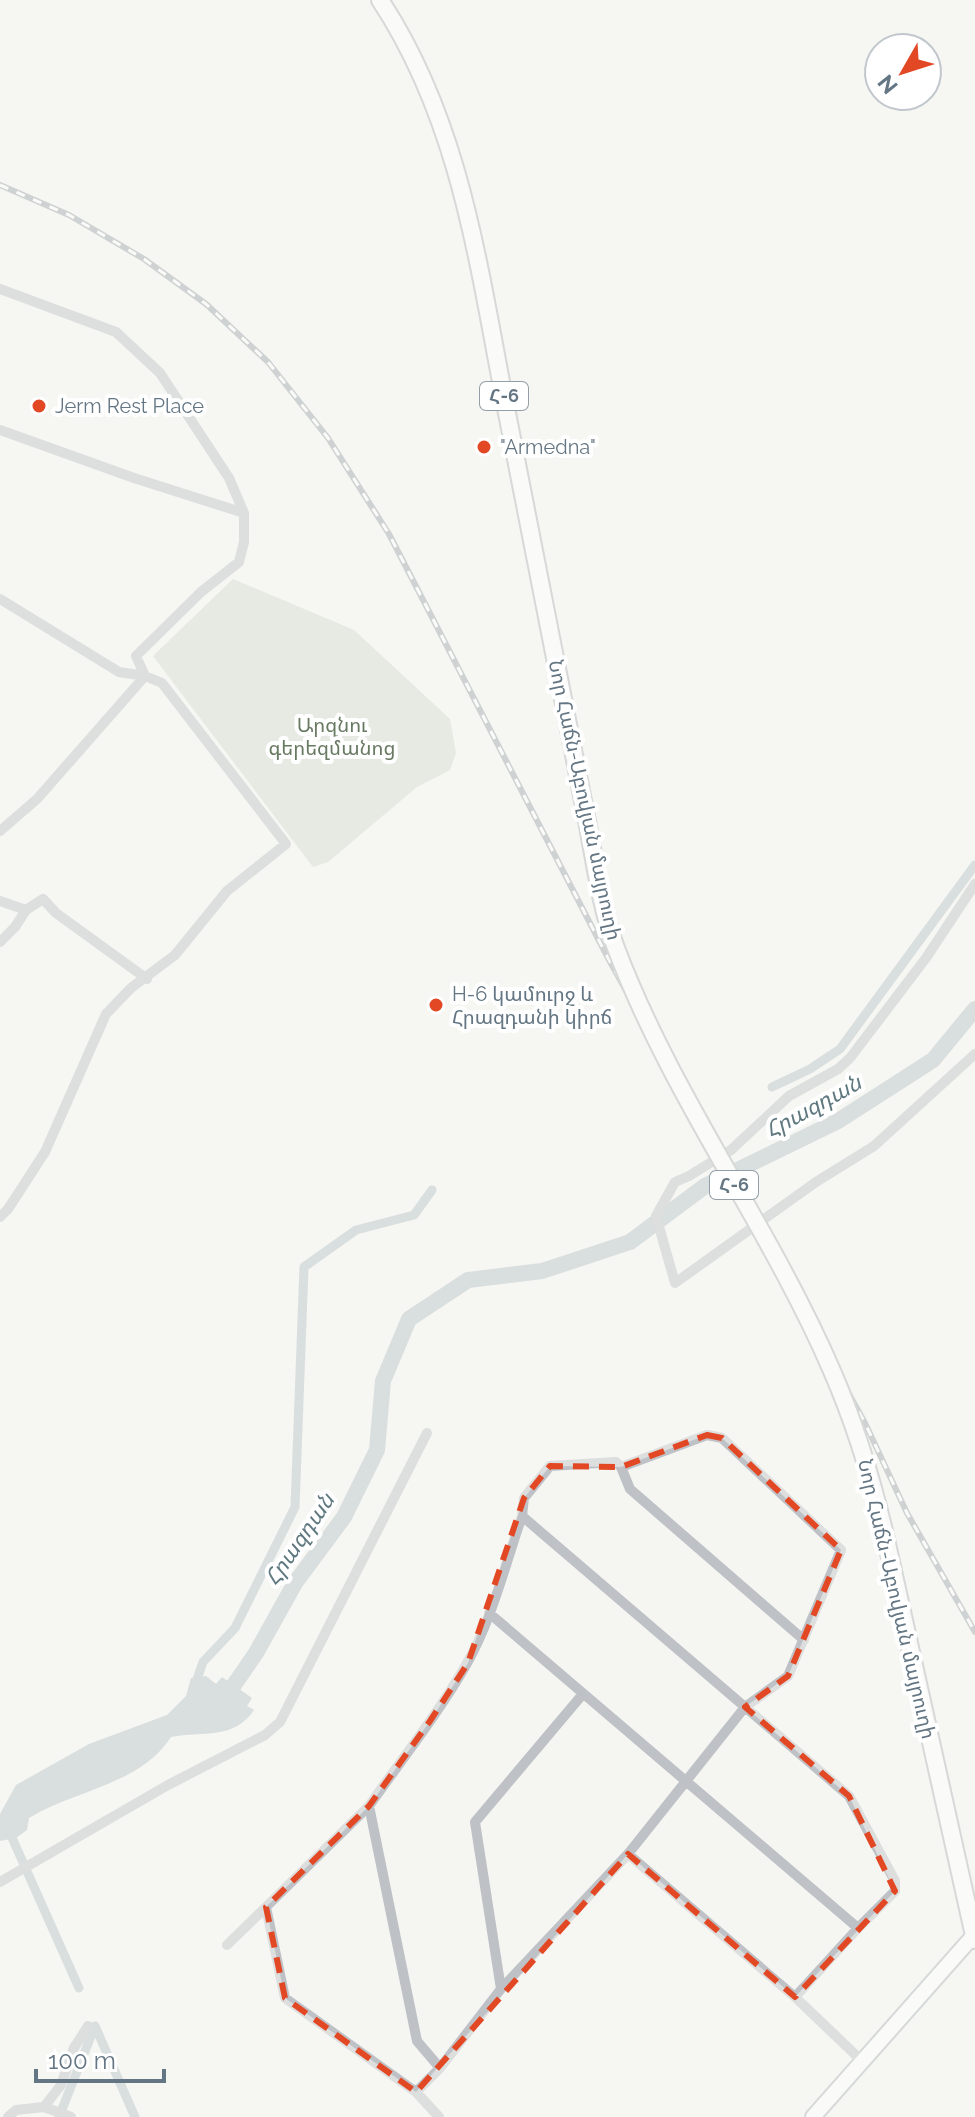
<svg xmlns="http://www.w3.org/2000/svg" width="975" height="2117" font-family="Raleway,'Noto Sans Armenian',sans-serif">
	<rect width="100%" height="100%" fill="#f5f5f2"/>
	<path fill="#d5dad1" d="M233,579L354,630L450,719L456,753L450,770L417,787L328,862L313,867L153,656Z"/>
	<path fill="#b5c2c6" d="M206,1676L216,1684L222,1677L252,1698L247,1706L254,1710C234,1740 203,1731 171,1737C140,1785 74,1790 29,1818L27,1830L16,1838L0,1841V1814L16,1785L89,1744L167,1715L186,1696L191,1678Z"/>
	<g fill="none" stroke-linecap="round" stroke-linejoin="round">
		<path stroke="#b5c2c6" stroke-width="9" d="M772,1087L810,1069L840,1049L975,865
			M194,1688L203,1662L235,1628L295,1507L304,1267L356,1230L414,1215L432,1190
			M9,1831L79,1988
			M95,2026L135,2117
			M59,2117L95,2026"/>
		<path stroke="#b5c2c6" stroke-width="16" d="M223,1701L256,1653L295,1583L344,1517L377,1450L383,1381L409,1319L468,1280L542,1271L630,1242L705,1186L838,1121L933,1060L975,1009"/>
		<defs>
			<path id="secondary" d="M813,2117L975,1934"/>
			<path id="primary" d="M380,0C462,124 479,271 507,413C533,544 559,675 584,806
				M891,1562L975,1940"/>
		</defs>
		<use href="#secondary" stroke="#b0b6ba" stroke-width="18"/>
		<use href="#primary" stroke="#b1b6ba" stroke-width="20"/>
		<path stroke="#bec2c6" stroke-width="10" d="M0,289L116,332L160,373L229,478L244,513V542L239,562L201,592L136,656L145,676
			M0,430L134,478L244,513
			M0,599L119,672L145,676L162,683L286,844L227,891L175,955L131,988L106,1014L45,1152L8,1209L0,1217
			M0,831L37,799L145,676
			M975,884L926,958L850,1058L838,1069L789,1096L731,1150L689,1176L675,1182L656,1216L675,1283L816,1182L874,1146L975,1054
			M0,901L26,910L43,899L56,913L147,979
			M0,942L15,927L26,910
			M621,1467L630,1489L804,1640
			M489,1613L858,1928L795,1997L862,2061
			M369,1806L266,1907L285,1998L416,2092
			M628,1854L795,1997
			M0,1882L168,1785L265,1735L280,1722L427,1433
			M227,1945L266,1907
			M501,1989L475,1822L582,1695
			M440,2068L417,2041L369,1806C402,1759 438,1714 466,1665C492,1620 505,1565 522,1516L849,1796L895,1881V1891L858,1928
			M44,2107L71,2117
			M8,2117L16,2110L44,2107L61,2085L74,2048L88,2026
			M439,2117L416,2092L440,2068L501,1989L628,1854L745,1707L788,1676L841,1550L722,1438L707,1435L621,1467L616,1462L550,1466L524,1498L522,1516"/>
		<use href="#secondary" stroke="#fff" stroke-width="14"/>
		<use href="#primary" stroke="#fff" stroke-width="16"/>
		<defs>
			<path id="rail" d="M0,185L69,215L144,259L206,304L268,362L328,438L389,534L608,958L865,1423L907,1513L975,1632"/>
		</defs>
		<use href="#rail" stroke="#9fa6ab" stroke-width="6"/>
		<use href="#rail" stroke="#fff" stroke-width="3" stroke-dasharray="9" stroke-linecap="butt"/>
		<defs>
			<path id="primary-bridge" d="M584,806C594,853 599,903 616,948C672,1097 769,1225 832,1371C859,1433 877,1496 891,1562"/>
		</defs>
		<use href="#primary-bridge" stroke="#b1b6ba" stroke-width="20" stroke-linecap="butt"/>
		<use href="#primary-bridge" stroke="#fff" stroke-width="16"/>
	</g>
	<path d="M0 0H975V2117H0ZM707,1435L722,1438L841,1550L788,1676L745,1707L849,1796L895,1891L795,1997L628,1854L416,2092L285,1998L266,1907L369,1806L430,1721L468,1663L524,1498L550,1466L621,1467Z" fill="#f5f5f2" fill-opacity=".55" fill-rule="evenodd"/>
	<path fill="none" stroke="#e34824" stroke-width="6" stroke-dasharray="16 10" stroke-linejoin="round" d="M707,1435L722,1438L841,1550L788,1676L745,1707L849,1796L895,1891L795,1997L628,1854L416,2092L285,1998L266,1907L369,1806L430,1721L468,1663L524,1498L550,1466L621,1467Z"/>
	<g fill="#e34824" stroke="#fff" stroke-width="3">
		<circle cx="39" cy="406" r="8"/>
		<circle cx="484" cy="447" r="8"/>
		<circle cx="436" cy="1005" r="8"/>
	</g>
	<g text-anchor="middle" stroke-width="8" stroke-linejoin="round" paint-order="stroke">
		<g fill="#fff" stroke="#929fa8" stroke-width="2">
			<rect x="480" y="382" width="48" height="28" rx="6"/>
			<rect x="710" y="1171" width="48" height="28" rx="6"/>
		</g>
		<g font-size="18" font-weight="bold" fill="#647683">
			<text x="504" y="402">Հ-6</text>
			<text x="734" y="1191">Հ-6</text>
		</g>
		<g font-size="20" fill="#647683" stroke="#fff" text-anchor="start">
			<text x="55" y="413">Jerm Rest Place</text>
			<text x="500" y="454">"Armedna"</text>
			<text x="452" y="1001">H-6 կամուրջ և<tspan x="452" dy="23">Հրազդանի կիրճ</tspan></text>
		</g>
		<g font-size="20" fill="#697a63" stroke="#fff">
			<text x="332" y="732">Արզնու<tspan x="332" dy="23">գերեզմանոց</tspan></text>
		</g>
		<g font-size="20" fill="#647683" stroke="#fff">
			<text transform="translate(585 800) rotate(78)" y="7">Նոր Հաճն-Աբովյան մայրուղի</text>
			<text transform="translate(897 1599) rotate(77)" y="7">Նոր Հաճն-Աբովյան մայրուղի</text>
		</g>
		<g font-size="22" font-style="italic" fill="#5f787f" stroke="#fff">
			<text transform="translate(813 1106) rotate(-29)" y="8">Հրազդան</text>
			<text transform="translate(299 1539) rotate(-56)" y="8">Հրազդան</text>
		</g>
	</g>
	<g transform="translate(903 72) rotate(231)"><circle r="38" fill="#ffffff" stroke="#c1c8cd" stroke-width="2"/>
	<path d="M0-6L14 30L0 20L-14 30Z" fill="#e34824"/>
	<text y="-12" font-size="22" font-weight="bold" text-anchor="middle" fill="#647683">N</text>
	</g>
	<path d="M36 2069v12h128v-12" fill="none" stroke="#647683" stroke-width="4"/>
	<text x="48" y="2069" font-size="24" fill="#647683" stroke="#ffffff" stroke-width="6" paint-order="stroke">100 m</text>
</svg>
